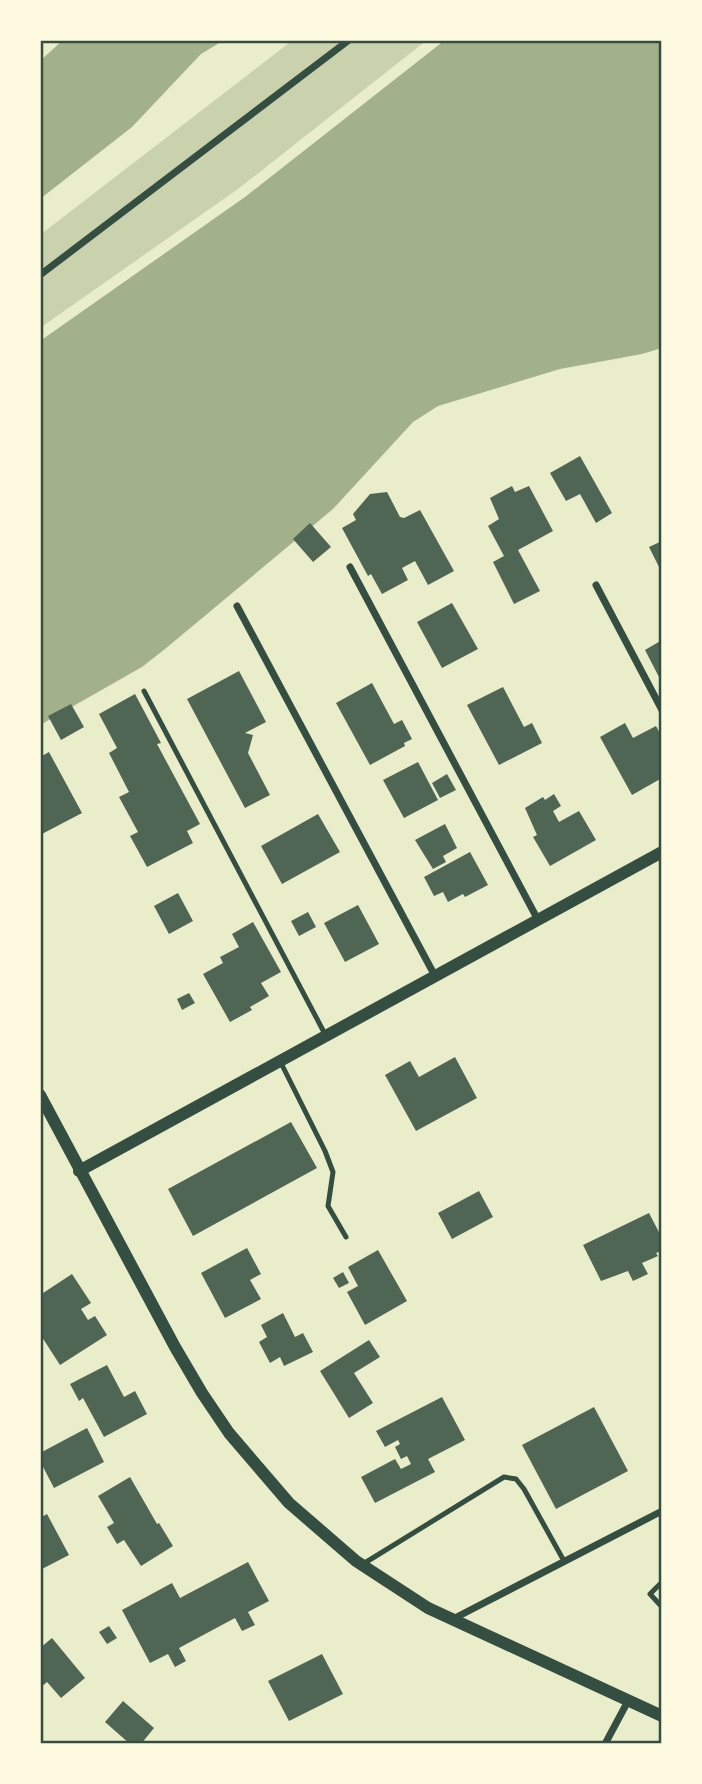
<svg xmlns="http://www.w3.org/2000/svg" width="702" height="1784" font-family="'PT Sans',sans-serif">
	<rect width="100%" height="100%" fill="#e9edc9"/>
	<path fill="#cad2ad" d="M293,40H427L238,189L40,328V235Z"/>
	<path fill="#a3b18a" d="M63,40H224L201,54L132,127L40,199V61Z
		M445,40H662V348L642,354L560,369L438,406L413,422L333,509L165,649L142,667L40,725V341L245,197Z"/>
	<path fill="#4f6655" d="M580,456L612,513L596,523L580,494L566,501L550,473Z
		M512,486L515,492L529,486L553,531L518,550L540,591L514,604L493,562L504,556L488,526L499,519L490,498Z
		M387,492L400,517L404,518L420,510L454,571L428,585L415,561L402,568L408,580L382,594L371,574L368,576L342,528L356,520L353,514L370,494Z
		M310,523L331,547L313,562L293,539Z
		M662,541V573L649,547Z
		M452,603L478,649L442,668L417,622Z
		M662,640V675L659,677L645,650Z
		M239,671L266,722L245,733L253,735L248,753L270,795L245,808L187,699Z
		M372,683L394,724L402,720L412,739L404,743L405,746L370,765L336,703Z
		M503,687L524,727L532,723L542,743L499,765L467,705Z
		M135,694L161,743L157,744L200,824L187,831L193,843L147,867L130,836L138,832L119,797L129,792L109,753L117,748L99,714Z
		M71,704L84,727L61,740L48,716Z
		M625,723L633,738L656,726L662,737V778L632,795L600,737Z
		M49,752L82,813L40,835V757Z
		M418,762L438,800L404,818L383,780Z
		M447,774L456,790L440,798L432,783Z
		M554,794L561,806L553,811L559,822L579,811L596,840L550,866L533,837L537,835L525,808L543,797L545,800Z
		M318,814L340,852L282,884L261,846Z
		M445,824L457,848L443,856L446,862L433,869L415,840Z
		M470,852L488,885L465,897L463,894L448,902L443,892L434,896L424,877Z
		M178,893L193,921L169,934L154,906Z
		M358,905L379,944L345,962L324,923Z
		M308,912L316,927L299,936L291,921Z
		M253,922L281,972L261,983L269,996L250,1007L252,1010L230,1022L203,974L223,963L220,957L239,947L232,934Z
		M189,993L195,1003L182,1010L177,999Z
		M455,1057L477,1098L416,1131L385,1075L410,1061L419,1077Z
		M291,1122L317,1168L193,1236L168,1189Z
		M479,1191L493,1217L452,1239L438,1213Z
		M649,1213L662,1238V1251L656,1253L658,1256L642,1263L648,1274L633,1281L628,1271L601,1281L583,1245Z
		M247,1248L261,1274L250,1280L261,1299L225,1318L201,1273Z
		M378,1250L407,1301L365,1325L347,1292L358,1286L348,1267Z
		M343,1272L349,1283L339,1288L333,1278Z
		M72,1274L91,1303L81,1309L88,1320L95,1316L107,1335L60,1365L40,1334V1295Z
		M283,1313L295,1337L303,1333L313,1352L284,1366L280,1357L270,1363L259,1342L267,1337L261,1325Z
		M369,1340L380,1357L354,1373L373,1403L349,1418L320,1371Z
		M107,1365L124,1397L135,1391L147,1414L104,1437L83,1398L79,1401L70,1384Z
		M442,1397L465,1440L428,1459L435,1472L375,1503L361,1477L395,1459L401,1469L411,1464L407,1456L401,1459L395,1447L400,1444L398,1440L385,1447L376,1431Z
		M594,1407L628,1471L556,1509L522,1445Z
		M87,1428L104,1462L54,1488L40,1461V1453Z
		M130,1477L157,1524L159,1523L173,1546L141,1566L124,1540L117,1544L107,1527L114,1523L98,1496Z
		M47,1514L69,1555L42,1569L40,1518Z
		M248,1562L269,1601L248,1612L255,1625L242,1631L235,1618L179,1648L186,1661L175,1667L168,1654L150,1663L122,1610L172,1583L180,1598Z
		M109,1626L117,1638L107,1644L99,1632Z
		M52,1638L85,1678L61,1698L47,1682L40,1688V1648Z
		M322,1654L343,1694L289,1721L268,1681Z
		M123,1701L154,1728L141,1744H130L105,1722Z"/>
	<g fill="none" stroke-linecap="round" stroke-linejoin="round">
		<path stroke="#344e41" stroke-width="5" d="M144,691L326,1036
			M280,1061L325,1151L333,1172L328,1206L346,1237
			M363,1564L504,1477L516,1479L524,1489L564,1561
			M662,1582L650,1594L662,1607"/>
		<path stroke="#344e41" stroke-width="7" d="M40,275L349,40
			M350,567L538,920
			M596,585L662,710
			M237,606L435,976
			M451,1620L662,1511
			M605,1744L628,1701"/>
		<path stroke="#344e41" stroke-width="12" d="M40,1095L175,1347L202,1393L229,1433L289,1503L356,1561L428,1608L662,1716
			M79,1171L662,852"/>
	</g>
	<rect width="702" height="1784" fill="none" stroke="#fefae0" stroke-width="84"/>
	<rect x="42" y="42" width="618" height="1700" fill="none" stroke="#344e41" stroke-width="2.5"/>
</svg>
